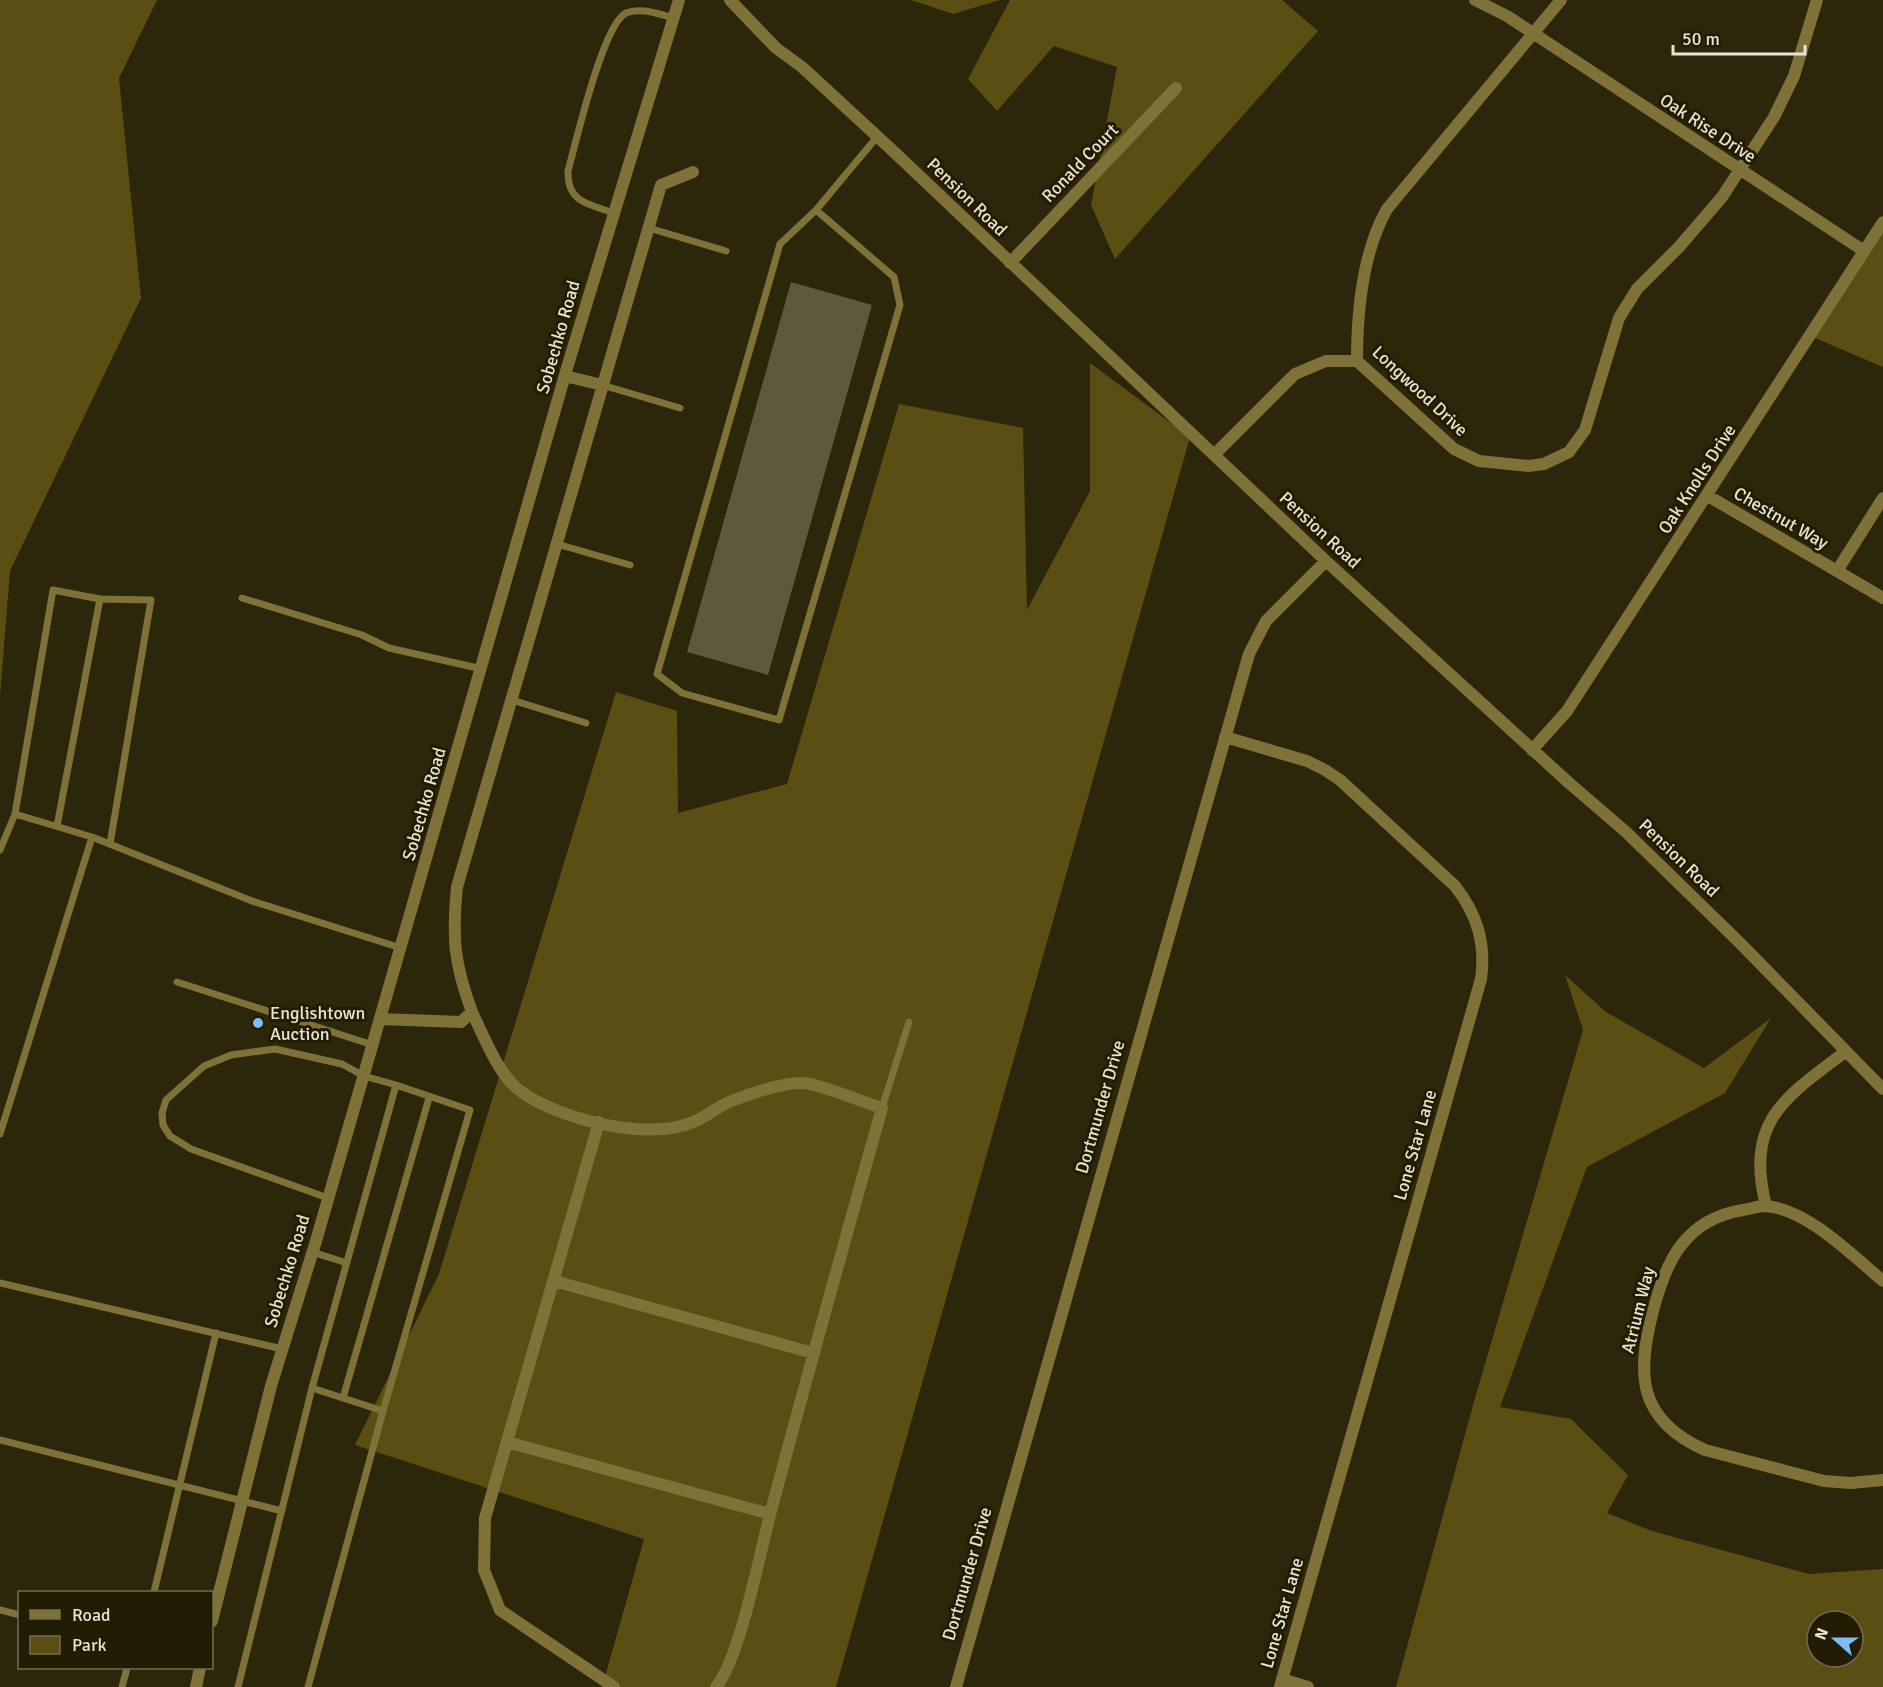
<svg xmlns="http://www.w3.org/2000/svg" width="1883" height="1687" font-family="Signika,sans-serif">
	<rect width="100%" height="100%" fill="#2c260a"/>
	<path fill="#5b4e13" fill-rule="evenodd" d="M0,0H157L119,78L141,298L10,571L0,696Z
		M911,0H1000L953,14Z
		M1010,0H1282L1318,31L1115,259L1091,205L1117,67L1054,46L997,111L968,79Z
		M1883,224V367L1808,335Z
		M1090,363L1190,437L836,1687H602L644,1539L355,1445L439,1274L616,692L677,711L678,813L787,784L899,404L1023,428L1027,610L1090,491Z
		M1565,975L1606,1012L1704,1068L1771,1018L1725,1093L1587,1167L1500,1407L1571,1419L1628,1475L1607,1513L1652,1531L1809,1574L1883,1569V1687H1396L1475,1398L1583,1030ZM1817,1621H1853V1657H1817Z"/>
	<path fill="#5f583c" d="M791,282L872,305L768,675L687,652Z"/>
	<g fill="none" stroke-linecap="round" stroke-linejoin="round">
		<path stroke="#7f7239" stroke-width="7" d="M816,210L894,277L900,305L779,720L682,693L657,674L780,244L816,210L877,137
			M614,213C589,204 567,203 568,171C576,142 603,24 626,13C640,7 658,14 671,17
			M649,228L726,251
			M602,385L680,408
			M557,544L630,565
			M242,598L362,635L389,648L482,669
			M512,700L586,723
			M15,814L53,590L100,599
			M57,826L100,599L151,600L110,844
			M92,837L252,901L401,948
			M0,850L15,814L92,837L0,1134
			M177,982L373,1045
			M882,1108L909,1022
			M328,1198L191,1149L170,1136L163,1125L162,1113L166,1100L204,1066L231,1055L275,1049L342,1064L364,1076L396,1085
			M312,1252L347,1263
			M0,1283L282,1349
			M312,1388L396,1085L470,1110L383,1411
			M343,1398L429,1098
			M0,1440L282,1511
			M154,1592L216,1333
			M0,1610L20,1615
			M122,1687L127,1668
			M238,1687L312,1388L383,1411L308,1687"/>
		<path stroke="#7f7239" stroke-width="12" d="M730,0L776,48L802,67L892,150L1326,561L1568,782L1626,832L1740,943L1883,1089
			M1475,0L1507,16L1864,251
			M1561,0L1387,209C1362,253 1357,311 1357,361L1454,449L1479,461L1528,466L1544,464L1569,452L1585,430L1619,318L1637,289L1679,247L1722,197L1774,117L1794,76L1817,0
			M1010,263L1176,88
			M565,376L602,385
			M1214,455L1295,374L1326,361H1357
			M1708,496L1837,571
			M1883,498L1837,571L1883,598
			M1225,737L1307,761L1325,770L1340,780L1455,886C1477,914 1486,943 1481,979L1280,1687
			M1532,750L1567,711L1883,222
			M472,1012C483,1035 498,1074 519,1090C556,1119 649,1142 693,1122C706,1117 716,1108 729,1102C748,1094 784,1082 804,1083C820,1084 865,1103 882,1108C844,1244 806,1379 770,1515C759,1556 740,1658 716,1687
			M380,1019L461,1022L472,1012C454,963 452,938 457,887L661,185L693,172
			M599,1122L485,1518L484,1570L500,1610L614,1687
			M1766,1206C1745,1121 1784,1098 1845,1052
			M554,1281L813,1353
			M1883,1281C1853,1256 1806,1208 1765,1206C1758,1206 1750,1209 1743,1210C1686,1219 1666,1260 1653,1311C1636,1375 1638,1420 1705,1450L1824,1481L1851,1483L1883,1480
			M507,1442L770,1514
			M212,1621L271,1386L316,1241L567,368L679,0
			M1282,1679L1308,1687
			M196,1687L200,1668
			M956,1687L1249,654L1266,621L1326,561"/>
	</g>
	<circle fill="#7cbef9" stroke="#221c02" stroke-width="2" cx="258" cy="1023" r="6"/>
	<g text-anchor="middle" stroke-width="6" stroke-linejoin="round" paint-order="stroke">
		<g font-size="18" fill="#e7e4d3" stroke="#221c02">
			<text transform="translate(1708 128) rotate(33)" y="6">Oak Rise Drive</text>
			<text transform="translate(1080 163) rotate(-46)" y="6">Ronald Court</text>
			<text transform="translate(967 197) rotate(44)" y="6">Pension Road</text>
			<text transform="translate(558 337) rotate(-74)" y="6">Sobechko Road</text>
			<text transform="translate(1420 391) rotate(43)" y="6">Longwood Drive</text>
			<text transform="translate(1697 479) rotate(-57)" y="6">Oak Knolls Drive</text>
			<text transform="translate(1781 518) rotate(30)" y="6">Chestnut Way</text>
			<text transform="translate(1320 530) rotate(43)" y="6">Pension Road</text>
			<text transform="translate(424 804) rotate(-74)" y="6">Sobechko Road</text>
			<text transform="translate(1679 858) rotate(44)" y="6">Pension Road</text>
			<text transform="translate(1100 1107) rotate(-74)" y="6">Dortmunder Drive</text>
			<text transform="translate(1415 1145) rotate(-74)" y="6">Lone Star Lane</text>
			<text transform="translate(287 1271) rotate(-73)" y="6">Sobechko Road</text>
			<text transform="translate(1638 1310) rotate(-76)" y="6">Atrium Way</text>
			<text transform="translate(967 1574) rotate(-74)" y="6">Dortmunder Drive</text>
			<text transform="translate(1282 1613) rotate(-74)" y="6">Lone Star Lane</text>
		</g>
		<g font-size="18" fill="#e7e4d3" stroke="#221c02" text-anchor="start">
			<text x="270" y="1019">Englishtown<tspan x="270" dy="21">Auction</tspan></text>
		</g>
	</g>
	<rect x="18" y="1591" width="195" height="78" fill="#221c02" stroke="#716c56" stroke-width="1.5"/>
	<rect x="30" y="1610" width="30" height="9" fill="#7f7239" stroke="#716c56" stroke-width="1.5"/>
	<text x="72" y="1621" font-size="18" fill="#e7e4d3">Road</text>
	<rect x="30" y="1636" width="30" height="18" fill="#5b4e13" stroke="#716c56" stroke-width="1.5"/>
	<text x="72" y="1651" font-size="18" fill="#e7e4d3">Park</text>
	<g transform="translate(1835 1639) rotate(291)"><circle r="28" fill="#221c02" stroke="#716c56" stroke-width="1.5"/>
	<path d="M0-4.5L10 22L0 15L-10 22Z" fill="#7cbef9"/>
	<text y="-9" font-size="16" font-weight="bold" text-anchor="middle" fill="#e7e4d3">N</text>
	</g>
	<path d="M1673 45v9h132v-9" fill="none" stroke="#e7e4d3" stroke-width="3"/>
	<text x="1682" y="45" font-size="18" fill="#e7e4d3" stroke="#221c02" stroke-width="4.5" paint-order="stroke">50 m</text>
</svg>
